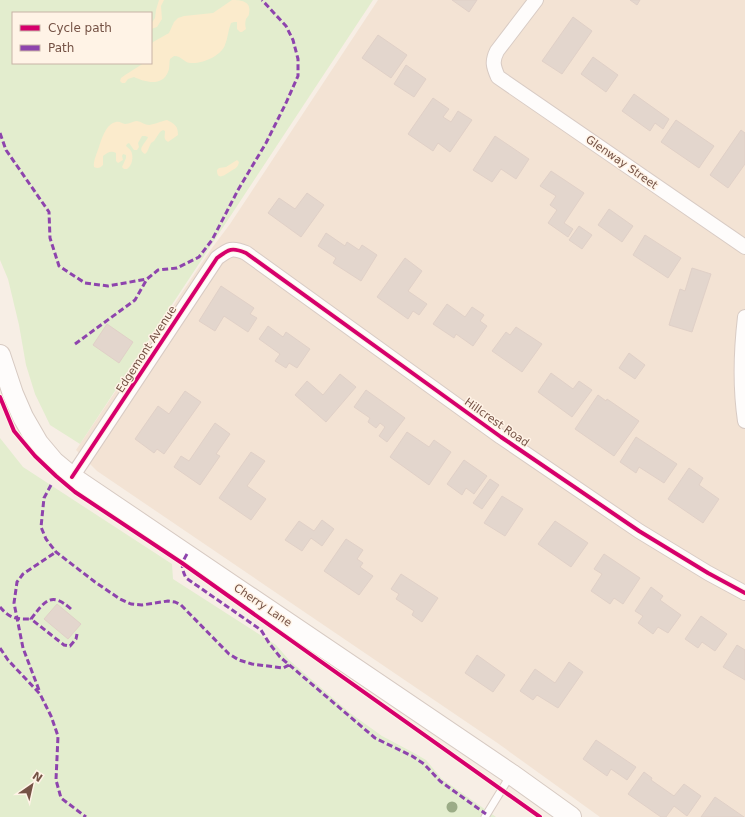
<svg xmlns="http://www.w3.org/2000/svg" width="745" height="817" font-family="'DejaVu Sans',sans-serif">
	<rect width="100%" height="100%" fill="#f7eee5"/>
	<path fill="#f3e3d4" d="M378,0H745V817H600L496,742L97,471L76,450L212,248L230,224Z"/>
	<path fill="#e3edce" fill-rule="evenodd" d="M0,0H373L80,444L50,425L35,394L26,365L19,325L8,279L0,260ZM13,13H151V63H13Z
		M0,438L23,467L172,564L173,579L276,645L289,660L350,713L382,736L414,753L426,760L442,779L496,817H0Z"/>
	<path fill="#fbebcc" d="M159,0H164L161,6L162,19L157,27L151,29V24L155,18L156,10Z
		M232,0C241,0 252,1 249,14C249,16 247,17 246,19C245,22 245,26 246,29L242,32H240L237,29V22H234L231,23C228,30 228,38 225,45C221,56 202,64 191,63C184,63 182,56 174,56L170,59C169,63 170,68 168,72C162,87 145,82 134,77L128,79L125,83H122L120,81L121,78L125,75L144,63H151V45L153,42L169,33L174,22L178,18L184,16L213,13Z
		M167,120C175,124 178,126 178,135L168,142C163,139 165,136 165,131L163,130L160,132L154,141L151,143L147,152L145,154C136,149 146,143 148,137L145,136H142L138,143L139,147L137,150H134C132,148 131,145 129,143L127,144L126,146C128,148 130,149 131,151C134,157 132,166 127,169H124L122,167L126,158V155L123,154L122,156L123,160L118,163L116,161V153C111,150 107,153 103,156V165C100,168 98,169 94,167C93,161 97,153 99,147C102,138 106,124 116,122C120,121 122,124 125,124C130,124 133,121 137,121C142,122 145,125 149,125C152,125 162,121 167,120Z
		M237,160L239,162C238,169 233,169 228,173C222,177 217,179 217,170L219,168L226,167Z"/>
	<path fill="#e3d6cd" stroke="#e0d0c7" d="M452,0H477L469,12Z
		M630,0H640L637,5Z
		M573,17L592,31L562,74L542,61Z
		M378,35L407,55L391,78L362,58Z
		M593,57L618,75L606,92L581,74Z
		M406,65L426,79L414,97L394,84Z
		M634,94L669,119L663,129L655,123L650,131L622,111Z
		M433,98L449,109L443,117L451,122L458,111L472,120L450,152L438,143L433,151L408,134Z
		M676,120L714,146L699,168L661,142Z
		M741,130L745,133V164L728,188L710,175Z
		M495,136L529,159L516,179L501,169L492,182L473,170Z
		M551,171L584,193L564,223L573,229L568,237L548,223L557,210L550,205L556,196L540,186Z
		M307,193L324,205L301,237L268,213L279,198L295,209Z
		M609,209L633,226L622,242L598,225Z
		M579,226L592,235L582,249L569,240Z
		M326,233L345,246L347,242L359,250L362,245L377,255L361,281L333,263L336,258L318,246Z
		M645,235L681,258L668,278L633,255Z
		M405,258L422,271L408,291L427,304L419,315L413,311L408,319L377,297Z
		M692,268L711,274L692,332L669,325L680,289L685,291Z
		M221,286L254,308L250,314L257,318L248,332L224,316L215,331L199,321Z
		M447,304L465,317L472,307L484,315L480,321L487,326L473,346L456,334L454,338L433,324Z
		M107,324L133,342L119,363L93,345Z
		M268,326L283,337L286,332L310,349L297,368L289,363L286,368L275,361L280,354L259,339Z
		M516,327L542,344L522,372L492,351L506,332L510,335Z
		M629,353L645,365L635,379L619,368Z
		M551,373L573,389L579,381L592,390L572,417L538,392Z
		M340,374L356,387L326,422L295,395L307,381L323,395Z
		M366,390L405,418L387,442L379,436L385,427L380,423L376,428L368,422L370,418L354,407Z
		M185,391L201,402L164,454L157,449L154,453L135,439L158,406L169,414Z
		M598,395L606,401L607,399L639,421L614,456L575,429Z
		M215,423L230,434L216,454L220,456L200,485L174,467L181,456L189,461Z
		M407,432L429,447L434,440L451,452L429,485L390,457Z
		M636,437L677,464L664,483L639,467L636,473L620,462Z
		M251,452L265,461L247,486L266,499L251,520L219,498Z
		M464,460L487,476L474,494L466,488L462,495L447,484Z
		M689,468L703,478L699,485L719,499L703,523L668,499Z
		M490,479L499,485L482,509L473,503Z
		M502,496L523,509L505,536L484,523Z
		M322,520L334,529L322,546L311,538L302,551L285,540L299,521L314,531Z
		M555,521L588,543L571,567L538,544Z
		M346,539L363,550L357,559L363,563L360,567L373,576L359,595L324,571Z
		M604,554L640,578L623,604L614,598L610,604L591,591L602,574L594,569Z
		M401,574L438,598L422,622L412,615L414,611L396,599L399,594L391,589Z
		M651,587L663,596L660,600L681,615L668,633L658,627L653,634L638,623L643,616L635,611Z
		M57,604L81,624L68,639L44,619Z
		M701,616L727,634L715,651L702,642L698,648L685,639Z
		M737,645L745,650V680L723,667Z
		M477,655L505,675L493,692L465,673Z
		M569,662L583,672L558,708L537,695L533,700L520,691L535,669L555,683Z
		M596,740L636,767L627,780L611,769L607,776L583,759Z
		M644,772L652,778L651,780L674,796L684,784L701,796L687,816L674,806L666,817H661L628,794Z
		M715,797L744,817H701Z"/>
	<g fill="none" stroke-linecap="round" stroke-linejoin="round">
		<defs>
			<path id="lane" d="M485,817L510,776"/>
			<path id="street" d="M536,0L497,51C492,61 493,66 498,77L745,247
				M745,317C741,351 740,387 745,421
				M72,477L217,258C229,249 232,247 246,253L501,437L639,531L708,573L745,593"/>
			<path id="secondary" d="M0,355L13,394L23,417L38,443L54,462L72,477L511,774L571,817"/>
		</defs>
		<use href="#lane" stroke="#d8cbc4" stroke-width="9"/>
		<use href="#street" stroke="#d8cbc4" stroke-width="16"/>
		<use href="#secondary" stroke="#d7cac2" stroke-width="22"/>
		<use href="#lane" stroke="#fefcfb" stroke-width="7"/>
		<use href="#street" stroke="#fefcfb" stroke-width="14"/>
		<use href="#secondary" stroke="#fefcfb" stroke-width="20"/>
		<path stroke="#8e44ad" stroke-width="3" stroke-dasharray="6 3" stroke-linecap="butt" d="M0,133L6,150L49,212L50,238L59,266L85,283L108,286L147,279
			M75,344L135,300L147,279L158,270L177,268L199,257L212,240L238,190L266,143L286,103L298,76V59L293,40L286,26L262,0
			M51,485L44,498L41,527L46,539L56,552L95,582L120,599L131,604L142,605L168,601L175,602L181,605L229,654L239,660L252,664L283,668L289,665
			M187,554C181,564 181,567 186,578L261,630L269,643L280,657L375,738L412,756L424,764L440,781L486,814
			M0,607C10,619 16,619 31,619
			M71,609C51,591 45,601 31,619L64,645L70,646L76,639L77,634
			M0,648L8,660L40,694L51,716L58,736L56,780L61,798L86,817
			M39,690L23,648L14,603L17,582L23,574L56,552"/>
		<defs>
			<path id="cycleway" d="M0,397L14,431L35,456L56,476L75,492L182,563L540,817
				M72,477L217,258C229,249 232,247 246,253L501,437L639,531L708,573L745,593"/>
		</defs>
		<use href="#cycleway" stroke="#fff3e6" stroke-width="6"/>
		<use href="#cycleway" stroke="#d6006c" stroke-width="4"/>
	</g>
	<circle fill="#9bac87" cx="452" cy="807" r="5.5"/>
	<g text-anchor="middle" stroke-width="3" stroke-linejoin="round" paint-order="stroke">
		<g font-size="11" fill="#755245" stroke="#fff3e6">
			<text transform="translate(622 162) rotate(35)" y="4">Glenway Street</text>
			<text transform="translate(146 349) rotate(-57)" y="4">Edgemont Avenue</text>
			<text transform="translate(497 422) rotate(35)" y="4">Hillcrest Road</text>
			<text transform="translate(263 605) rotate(34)" y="4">Cherry Lane</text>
		</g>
	</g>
	<rect x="12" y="12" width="140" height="52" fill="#fff3e6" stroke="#c8b3a6"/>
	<rect x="20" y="25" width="20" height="6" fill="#d6006c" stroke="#c8b3a6"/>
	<text x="48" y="32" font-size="12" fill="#755245">Cycle path</text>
	<rect x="20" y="45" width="20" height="6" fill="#8e44ad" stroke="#c8b3a6"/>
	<text x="48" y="52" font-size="12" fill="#755245">Path</text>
	<g transform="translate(32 785) rotate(34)" stroke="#fff3e6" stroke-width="3" paint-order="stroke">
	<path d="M0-3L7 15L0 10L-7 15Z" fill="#755245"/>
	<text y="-6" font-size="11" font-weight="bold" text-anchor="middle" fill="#755245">N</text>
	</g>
</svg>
